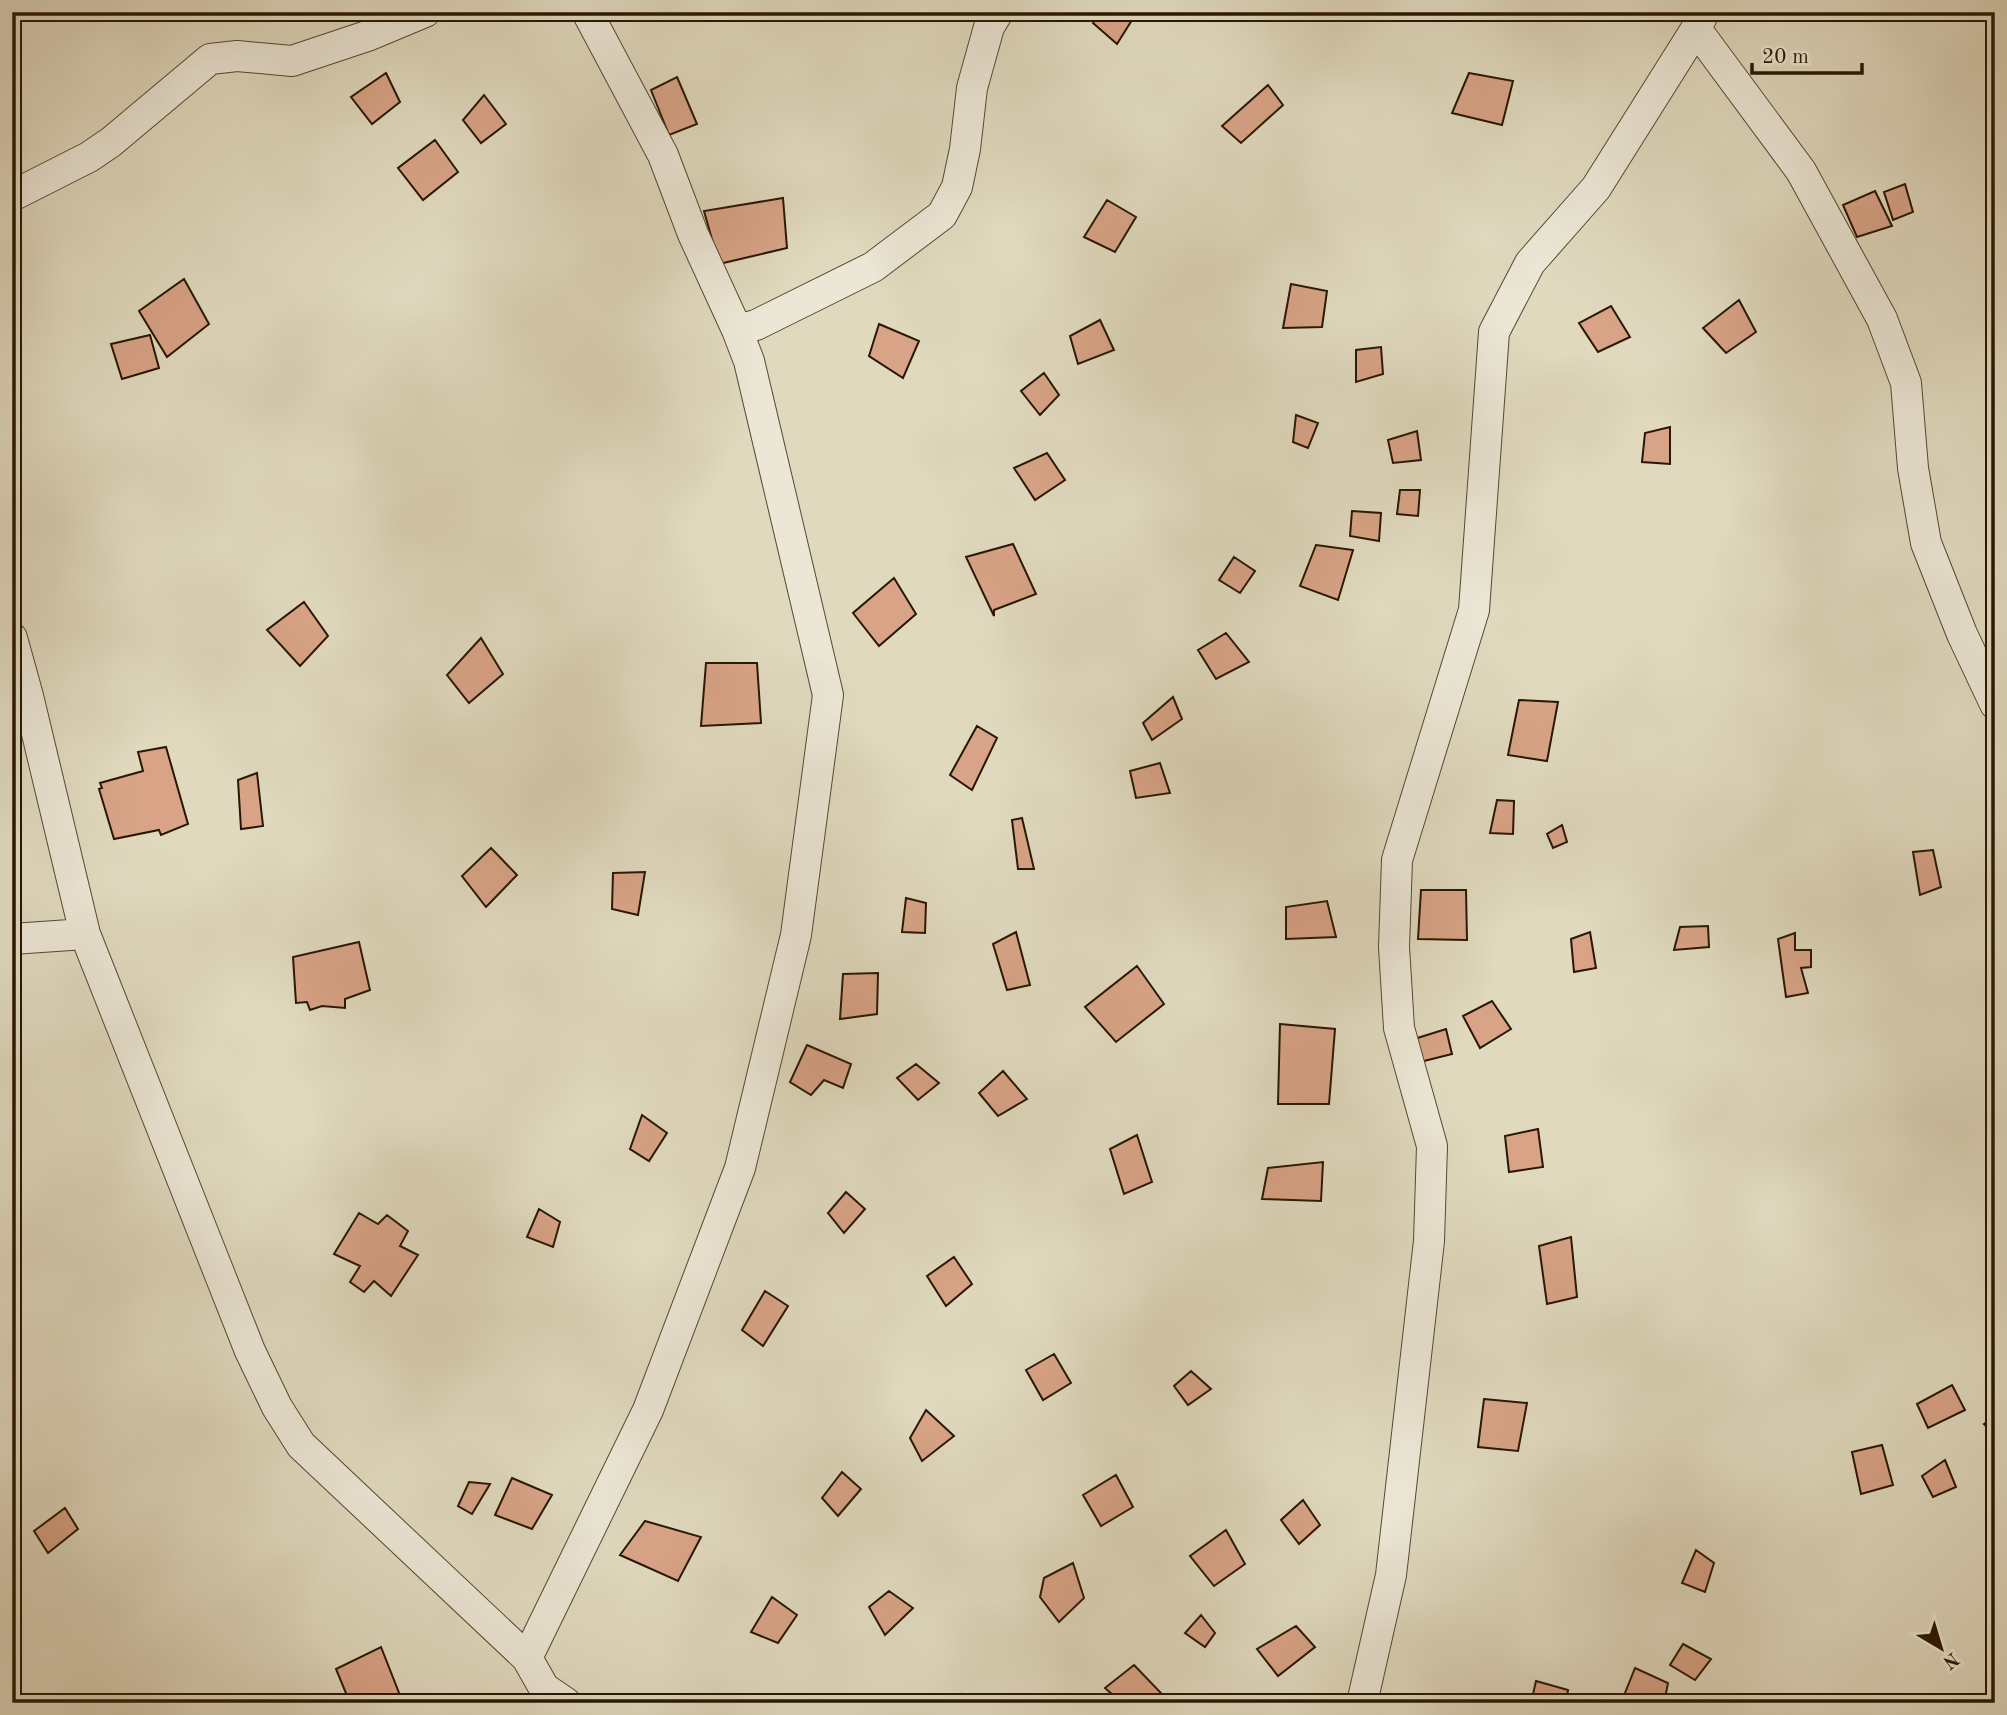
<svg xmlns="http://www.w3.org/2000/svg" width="2007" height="1715" font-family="'Old Standard TT',serif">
	<rect width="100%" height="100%" fill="#e0d9be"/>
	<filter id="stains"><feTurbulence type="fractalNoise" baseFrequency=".00286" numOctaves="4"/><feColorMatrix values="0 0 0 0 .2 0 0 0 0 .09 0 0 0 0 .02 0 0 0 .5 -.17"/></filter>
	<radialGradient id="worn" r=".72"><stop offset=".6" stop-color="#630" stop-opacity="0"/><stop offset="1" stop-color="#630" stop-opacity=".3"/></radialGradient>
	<path fill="#d8a386" stroke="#281702" stroke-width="2" d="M1099,12H1137L1117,44L1093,23Z
		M386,73L400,102L372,124L351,97Z
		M1469,73L1513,81L1502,125L1452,113Z
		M677,77L697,124L669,135L651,90Z
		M1268,85L1283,105L1241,143L1222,126Z
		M484,95L506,124L481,143L463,120Z
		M435,140L458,172L423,200L398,168Z
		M1905,184L1913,212L1893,220L1884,192Z
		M1875,191L1892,226L1857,237L1843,205Z
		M783,198L787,248L719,264L704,211Z
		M1107,200L1136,217L1115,252L1084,237Z
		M184,279L209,324L167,357L139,311Z
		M1291,284L1327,291L1322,327L1283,328Z
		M1739,300L1756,332L1726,353L1703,328Z
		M1611,306L1630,337L1598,352L1579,323Z
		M1100,320L1114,350L1078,364L1070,336Z
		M879,324L919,341L903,378L869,356Z
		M150,335L159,368L122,379L111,344Z
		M1381,347L1383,374L1356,382V350Z
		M1044,373L1059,395L1040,415L1021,391Z
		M1296,415L1318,423L1308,448L1293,442Z
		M1670,427V464L1642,462L1645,433Z
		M1417,431L1421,460L1393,463L1388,440Z
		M1047,453L1065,480L1035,500L1014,468Z
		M1995,455V487L1994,488L1989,457Z
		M1400,490H1420L1418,516L1397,514Z
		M1352,511L1381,513L1379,541L1350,536Z
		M1013,544L1036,594L994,610V616L966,557Z
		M1316,545L1353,550L1338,600L1300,586Z
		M1234,557L1255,571L1240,593L1219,580Z
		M894,578L916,614L879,646L853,613Z
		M304,602L328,636L300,666L267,630Z
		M1226,633L1249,662L1216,679L1198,650Z
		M481,638L503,674L469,703L447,675Z
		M706,663H757L761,723L701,726Z
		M1173,697L1182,719L1152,740L1143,723Z
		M1519,700L1558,702L1547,761L1508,755Z
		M977,726L997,738L972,790L950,775Z
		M166,747L188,824L161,835L159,830L114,839L99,789L102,788L100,783L143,771L138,752Z
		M1160,763L1170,793L1136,798L1130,771Z
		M257,773L263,826L241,829L238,780Z
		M1497,800L1514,801L1513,834L1490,833Z
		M1022,818L1034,869H1018L1012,820Z
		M1562,825L1567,842L1553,848L1547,834Z
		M491,848L517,875L486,907L462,876Z
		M1933,850L1941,887L1920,895L1913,852Z
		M645,872L638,915L612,909L613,873Z
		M1421,890H1466L1467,940L1418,939Z
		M906,898L926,903L925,933L902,932Z
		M1327,901L1336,937L1286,939V907Z
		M1708,926L1709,947L1674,950L1680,927Z
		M1016,932L1030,985L1007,990L993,944Z
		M1590,932L1596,968L1574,972L1571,939Z
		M1795,933V950H1811V967L1801,968L1808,993L1786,997L1778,939Z
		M359,942L370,990L345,999V1008L322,1006L310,1010L307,1002L296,1003L293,957Z
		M1137,966L1164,1004L1116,1042L1085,1007Z
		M878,973L877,1014L840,1019L843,974Z
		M1492,1001L1511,1029L1480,1048L1463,1016Z
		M1280,1024L1335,1029L1329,1104H1278Z
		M1446,1029L1452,1054L1416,1063L1411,1040Z
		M807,1045L851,1064L843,1088L824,1080L811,1095L790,1082Z
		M916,1064L939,1083L918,1100L897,1078Z
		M1003,1071L1027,1099L998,1116L979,1093Z
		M642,1115L667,1133L649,1161L630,1149Z
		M1538,1129L1543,1167L1509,1172L1505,1136Z
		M1137,1135L1152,1182L1124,1194L1110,1149Z
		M1323,1162L1321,1201L1262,1199L1268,1168Z
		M846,1192L865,1209L844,1233L828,1213Z
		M539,1209L560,1222L553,1247L527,1237Z
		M359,1213L378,1224L387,1215L408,1231L400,1246L418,1255L391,1296L374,1281L364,1292L350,1282L360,1266L334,1254Z
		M1571,1237L1577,1297L1547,1304L1539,1246Z
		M954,1257L972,1284L946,1306L927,1276Z
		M765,1291L788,1306L763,1346L742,1330Z
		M1054,1354L1071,1383L1043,1400L1026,1370Z
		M1191,1371L1211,1389L1188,1405L1174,1386Z
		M1952,1385L1965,1410L1928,1428L1917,1404Z
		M1484,1399L1527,1403L1518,1451L1478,1447Z
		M926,1410L954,1436L922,1461L910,1438Z
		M1995,1416V1435L1984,1424Z
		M1882,1445L1893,1485L1861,1494L1852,1452Z
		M1945,1460L1956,1487L1933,1497L1922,1476Z
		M842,1472L861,1489L838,1516L822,1498Z
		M1116,1475L1133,1507L1101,1526L1083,1495Z
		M512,1478L552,1495L532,1529L495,1515Z
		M469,1482L490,1484L472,1514L458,1506Z
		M1303,1500L1320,1525L1299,1544L1281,1520Z
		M65,1508L78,1529L48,1553L34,1531Z
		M645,1521L701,1537L678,1581L620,1555Z
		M1226,1530L1245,1564L1214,1586L1190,1556Z
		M1696,1550L1714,1563L1705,1592L1682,1583Z
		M1073,1563L1084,1598L1059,1622L1040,1597L1044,1578Z
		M889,1591L913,1608L885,1635L869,1607Z
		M772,1597L797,1615L778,1643L751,1632Z
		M1201,1615L1215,1633L1205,1647L1185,1633Z
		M1296,1626L1315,1647L1278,1676L1257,1649Z
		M1683,1644L1711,1659L1695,1680L1670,1665Z
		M381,1647L403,1703H350L336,1669Z
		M1134,1665L1161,1693L1147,1703H1122L1105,1688Z
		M1635,1668L1668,1683L1664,1703H1621Z
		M1536,1681L1568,1690L1566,1703H1531Z
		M961,1694L965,1703H948Z"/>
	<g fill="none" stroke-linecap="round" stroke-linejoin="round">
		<defs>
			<path id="minor" d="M587,12L663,155L693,234L737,330
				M1696,29L1801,171L1882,319L1906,383L1913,468L1926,543L1962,634L1995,704
				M12,196L89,157L111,142L210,59L237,56L292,61L370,35L425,12
				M12,638L28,696L85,934
				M12,939L85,934L250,1351L277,1407L301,1445L527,1658L544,1688L566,1703
				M527,1658L648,1410L740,1168L796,935L828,695L749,361L737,330L756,325L873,267L942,215L957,187L965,149L972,88L989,27L998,12
				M1362,1703L1391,1575L1429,1241L1432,1146L1399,1028L1394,947L1397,860L1474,610L1494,332L1530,263L1596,188L1696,29L1704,12"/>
		</defs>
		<use href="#minor" stroke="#564831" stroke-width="32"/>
		<use href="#minor" stroke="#ebe6d5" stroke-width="30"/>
	</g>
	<rect width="2007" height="1715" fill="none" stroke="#e0d9be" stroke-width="42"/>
	<rect x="14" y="14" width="1979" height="1687" fill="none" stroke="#281702" stroke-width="3.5"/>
	<rect x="21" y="21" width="1965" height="1673" fill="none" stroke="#281702" stroke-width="2"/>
	<g transform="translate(1941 1648) rotate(142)" stroke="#ebe6d5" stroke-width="5" paint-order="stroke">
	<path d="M0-5L12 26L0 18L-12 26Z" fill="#281702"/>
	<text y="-10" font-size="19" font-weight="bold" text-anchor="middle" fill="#281702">N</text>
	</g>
	<path d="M1752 63v10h110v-10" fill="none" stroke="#281702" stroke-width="3.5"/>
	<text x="1762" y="63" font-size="21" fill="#281702" stroke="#ebe6d5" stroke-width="5" paint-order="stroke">20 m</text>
	<rect width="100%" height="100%" filter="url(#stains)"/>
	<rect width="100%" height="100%" fill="url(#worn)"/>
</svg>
